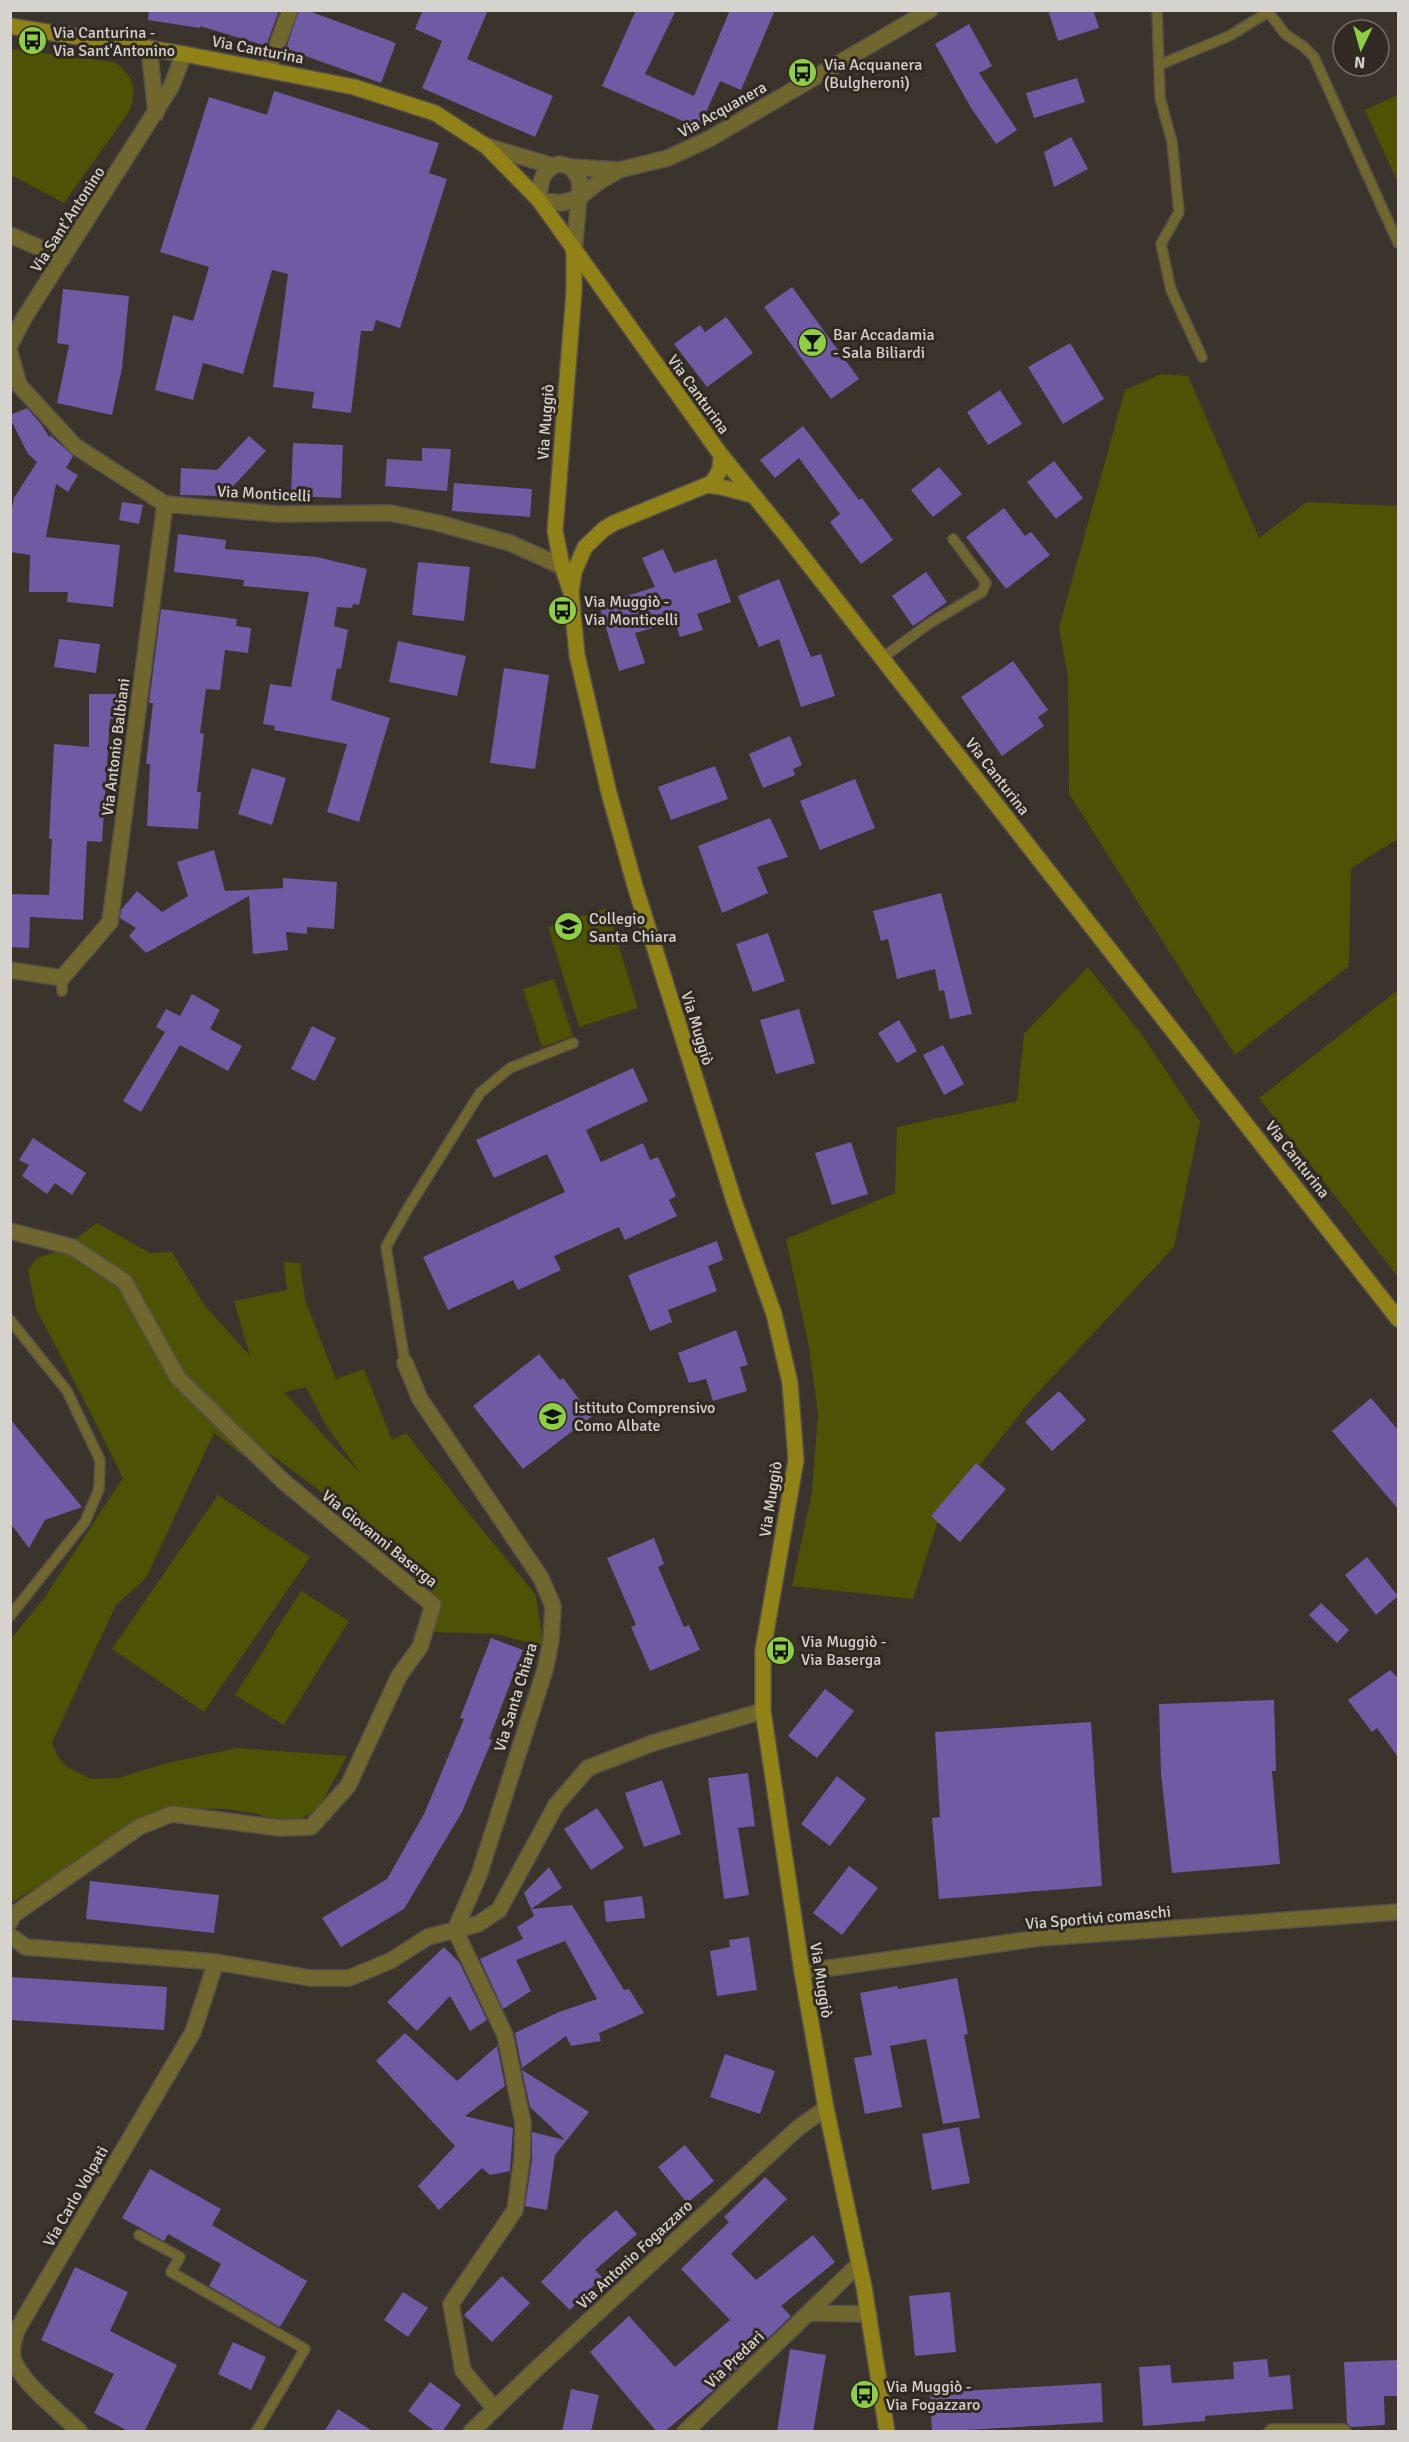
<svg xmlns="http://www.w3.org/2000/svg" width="1409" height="2442" font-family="Signika,sans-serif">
	<rect width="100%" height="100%" fill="#3a342c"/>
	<path fill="#4d5204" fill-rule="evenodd" d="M11,49L114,62C134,76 138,89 129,112L64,203L11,175Z
		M1398,95V183L1365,110Z
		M1161,374L1188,376L1259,538L1307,502L1398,506V839L1351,868L1349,966L1235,1055L1069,794L1068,678L1059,627L1125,390Z
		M607,908L638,1008L579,1027L548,927Z
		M1088,967L1145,1039L1200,1122L1174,1247L1029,1402L939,1518L913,1599L792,1586L812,1492L818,1413L809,1347L786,1239L895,1193L897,1127L1017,1101L1024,1034Z
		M554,979L573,1036L542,1047L523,989Z
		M1398,990V1277L1259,1098Z
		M97,1223L150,1253L172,1252L205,1306L250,1356L234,1301L287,1290L284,1262L300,1263L305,1300L336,1379L364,1369L392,1440L406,1433L470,1515L536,1595L543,1642V1646L495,1634L433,1632L439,1612L432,1593L426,1581L398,1545L353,1516L276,1458L262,1450L245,1457L214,1433L146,1578L116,1605L52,1742L57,1755L66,1766L91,1779L119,1778L163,1764L237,1748L347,1756L318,1809L299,1820H278L253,1813L224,1809L177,1808L146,1820L11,1903V1639L45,1597L123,1478L82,1396L36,1309L28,1270L37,1258L59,1251ZM306,1387L327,1427L359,1471L339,1452L284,1392Z
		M218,1495L310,1557L204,1712L112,1649Z
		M301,1591L349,1621L284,1725L235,1695Z"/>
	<path fill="#6f5aa4" d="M149,10H279L266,46L200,26V28L148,20Z
		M299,10H306L396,43L381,83L286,49Z
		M423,10H488L467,59L553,96L535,137L422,88L442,41L415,29Z
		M636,10H676L645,74L694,96L730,10H775L741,90L720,81L699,128L602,86Z
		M1048,10H1093L1099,28L1058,41Z
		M969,24L992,66L979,73L1017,130L996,144L971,108L935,44Z
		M1077,78L1085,102L1034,118L1026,93Z
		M274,91L439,143L429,173L447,179L400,328L376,320L373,331H361L351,413L312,408L314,392L273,387L288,274L272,270L243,374L203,363L193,400L155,390L173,315L193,321L209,267L160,252L209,97L267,115Z
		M1071,137L1088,169L1054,187L1044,152Z
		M792,287L859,379L831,399L764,307Z
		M63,289L129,296L122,368L112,415L57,403L69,345L57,343Z
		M726,317L753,353L707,387L674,344L700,325L705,332Z
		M1070,343L1104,399L1063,424L1028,367Z
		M1000,390L1022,424L988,445L967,412Z
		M27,408L41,424L50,438V435L73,456L66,468L78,475L68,492L56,484L46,537L120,545L113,607L67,602L68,592H29L30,555L10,552V518L14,498L37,462L28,454L10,418V415Z
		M803,426L859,500L862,498L893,540L861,564L830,522L840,514L799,458L775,478L760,460Z
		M249,436L266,451L224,496L180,495L181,468L217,470Z
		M293,443L343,445L341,498L291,496Z
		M422,448L451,449L447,491L385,486L387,459L422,461Z
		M1054,461L1083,498L1056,519L1027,482Z
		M939,467L962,494L933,517L911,490Z
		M454,483L532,489L530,517L452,511Z
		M122,502L143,505L139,524L119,520Z
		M1004,508L1025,536L1031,532L1050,555L1006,589L966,537Z
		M178,534L226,540L225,549L317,557L367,569L359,605L353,604L352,608L337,607L334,626L348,630L341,669L337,668L331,700L390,718L359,822L327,812L347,744L274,730L275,726L263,724L270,684L291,687L309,592L243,586L244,580L174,572Z
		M663,549L674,573L716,559L731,602L697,614L703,630L680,637L675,622L635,633L645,663L619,671L599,605L655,587L642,558Z
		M418,562L470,567L464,621L412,615Z
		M926,572L947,602L913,626L892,596Z
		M779,579L811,657L821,654L835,696L801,707L779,639L759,647L738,596Z
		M161,609L237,619L236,626L251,628L248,653L225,650L220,690L206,689L200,733L204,734L197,792H201L198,829L147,826L150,764H146L153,703H149Z
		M59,639L100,644L96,673L54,667Z
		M398,641L466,656L457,696L389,682Z
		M1013,661L1048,710L1038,717L1044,726L1002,756L961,697Z
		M504,668L549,675L535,769L490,763Z
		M89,694H116V719H110L102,842L87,841L83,920L30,917L29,948L10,947V894L49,895L52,839H49L54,744L89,747Z
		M790,736L802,765L793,769L795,775L763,788L749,754Z
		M715,766L728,799L671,820L658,787Z
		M252,768L286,778L272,825L238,814Z
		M855,779L875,828L820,850L800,801Z
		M770,818L788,857L757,867L768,893L722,913L698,846Z
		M214,850L225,891L283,888V878L337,882L334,929L307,927V934L286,932L288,950L253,954L249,896L146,953L129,936L136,928L120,918L121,910L137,891L162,912L188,896L177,862Z
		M941,893L972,1014L950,1019L944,990L939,991L935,969L897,979L888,939L881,941L873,911Z
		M768,933L785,981L753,992L736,944Z
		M192,994L220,1010L210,1029L242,1046L228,1071L180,1045L141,1112L123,1101L165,1032L156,1027L166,1009L180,1016Z
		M799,1009L815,1063L776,1074L760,1020Z
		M899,1020L917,1051L897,1063L878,1033Z
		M312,1026L336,1038L315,1081L291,1069Z
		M943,1045L964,1084L944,1095L923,1055Z
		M633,1068L648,1101L586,1130L601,1162L643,1143L650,1160L658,1157L676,1196L669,1200L677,1216L625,1240L619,1227L554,1256L561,1270L518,1290L513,1280L448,1310L423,1257L565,1192L547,1154L494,1178L476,1140Z
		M33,1138L86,1173L72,1195L55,1183L47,1194L22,1176L29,1165L19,1160Z
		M851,1142L868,1194L832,1205L815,1153Z
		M717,1241L723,1260L708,1266L717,1291L668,1310L672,1322L650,1331L628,1275Z
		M736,1330L748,1365L740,1367L747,1391L713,1401L706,1379L689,1383L678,1353Z
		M539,1354L560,1380L563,1378L592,1416L523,1469L473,1406Z
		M1059,1391L1086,1420L1052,1451L1025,1422Z
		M1371,1398L1398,1430V1509L1332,1431Z
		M10,1419L82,1507L45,1520L29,1548L10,1523Z
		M976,1463L1006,1489L960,1542L931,1516Z
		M654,1538L664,1564L658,1567L684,1627L689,1625L700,1650L650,1671L631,1627L636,1625L607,1558Z
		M1367,1557L1398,1596L1376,1615L1345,1575Z
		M1321,1603L1349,1630L1337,1643L1309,1615Z
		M491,1638L523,1650L489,1739L492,1740L462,1812L404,1909L341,1947L322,1918L387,1879L424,1814L464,1719L460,1718Z
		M1390,1670L1398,1678V1757L1377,1728L1372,1732L1348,1700Z
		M825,1689L854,1711L817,1758L788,1736Z
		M1274,1700L1276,1771H1272L1280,1864L1172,1873L1161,1774L1159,1704Z
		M1091,1722L1102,1886L939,1899L932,1818L940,1817L935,1732Z
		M748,1773L755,1826L738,1828L749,1895L724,1899L708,1778Z
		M837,1776L866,1799L830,1846L801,1824Z
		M662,1780L681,1834L644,1847L625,1793Z
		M597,1808L624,1848L591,1870L564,1829Z
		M849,1866L878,1888L842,1935L813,1913Z
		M549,1867L562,1888L531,1909L524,1893Z
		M90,1881L219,1895L214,1933L86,1919Z
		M642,1896L645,1918L606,1922L604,1901Z
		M572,1905L624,1990L629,1989L644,2013L599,2033L601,2041L571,2046L566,2036L522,2068L515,2033L559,2012L597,1999L565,1941L516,1960L531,1991L503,2009L480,1959L523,1939L517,1927L534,1916L531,1909Z
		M749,1937L757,1990L717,1996L710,1951L730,1947L729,1940Z
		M444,1947L459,1962L487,2020L470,2031L450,1996L417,2031L387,2002Z
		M10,1977L167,1987L164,2030L10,2020Z
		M957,1978L968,2034L964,2035L980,2118L943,2124L926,2039L890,2046L902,2107L865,2114L854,2058L872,2055L860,1993L897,1986L898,1989Z
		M405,2033L457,2081L497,2046L505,2086L465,2116L513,2128L510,2171L490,2175L482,2168L439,2210L418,2186L455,2146L376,2061Z
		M725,2054L775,2071L760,2114L710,2097Z
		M522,2070L589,2112L555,2155L547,2210L525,2206L532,2160V2132L565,2140L530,2107Z
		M959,2127L970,2183L932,2190L922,2134Z
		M685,2145L714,2181L687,2203L658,2167Z
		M150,2169L221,2209L212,2225L307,2281L280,2327L209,2286L221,2264L168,2234L164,2241L122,2218Z
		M765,2177L787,2199L731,2254L756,2280L813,2235L835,2262L781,2306L791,2316L721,2384L664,2432H657L590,2352L629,2316L675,2367L730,2320L681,2269L729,2222L724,2217Z
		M616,2210L637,2234L595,2270L602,2277L570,2310L541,2282L583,2239Z
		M75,2267L128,2292L110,2331L177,2365L144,2432H130L94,2413L114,2374L41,2340Z
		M502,2276L530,2303L492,2342L464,2315Z
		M403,2292L428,2308L408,2337L384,2320Z
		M950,2292L956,2352L915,2356L909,2296Z
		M233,2342L266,2357L251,2390L218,2374Z
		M790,2349L826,2355L813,2432H777Z
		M1267,2359L1269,2377L1290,2375L1293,2409L1205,2416V2421L1143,2426L1139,2367L1170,2365L1172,2383L1234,2379L1233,2362Z
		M1397,2360L1398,2396H1384L1385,2425L1351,2427L1347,2423L1344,2362Z
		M430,2382L461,2405L442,2432H436L408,2411Z
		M1101,2383L1103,2422L932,2432L930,2393Z
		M571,2389L599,2395L591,2432H562Z
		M338,2409L374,2432H324Z"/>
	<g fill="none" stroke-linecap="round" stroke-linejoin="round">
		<defs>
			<path id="lane" d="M1157,10L1160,98L1172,142L1179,212L1161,244L1171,290L1202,357
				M1267,10L1285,34L1304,47L1314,57L1398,243
				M1159,65L1229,36L1267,13
				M882,658L930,623L982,592L986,583L953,539
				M62,978V991
				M10,1320L67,1391L100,1460L99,1489L85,1522L10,1616
				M405,1363L386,1247L408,1208L480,1093L510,1068L573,1043
				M139,2235L180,2257L171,2272L305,2349L256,2432"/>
			<path id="street" d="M149,48L156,113
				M268,69L290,10
				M486,146L553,166L559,164L571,167L619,170
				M553,166C540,174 540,186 539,200L561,203L579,198L597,183L619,170L668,158L709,139L930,10
				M571,167L579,179L580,186L574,252
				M10,235L63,258
				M10,345L24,318L171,87L184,54
				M10,353L19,385L75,446L165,504L277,514L390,513L438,523L510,543L572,571
				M10,970L62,978L110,922L165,504
				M10,1231L72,1247L124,1281L178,1378L284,1482L433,1605L420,1647L399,1676L348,1786L311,1827L280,1828L172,1814L139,1827L13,1915L10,1922
				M405,1363L420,1399L541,1578L553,1606L551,1641L545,1670L479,1875L455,1930L505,2035L523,2123L522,2159L515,2210L451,2304L463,2371L495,2409
				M10,1936L26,1947L216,1962L310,1978H349L390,1961L428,1937L478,1924L499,1910L556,1805L588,1768L653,1743L763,1711
				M802,1972L1040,1938L1398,1912
				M808,2313L869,2314
				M80,2432C62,2414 19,2381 13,2358C11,2348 14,2339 17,2330L193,2032L216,1962
				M471,2432L531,2374L798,2128L826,2108
				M685,2432L859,2264
				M1272,2432H1343"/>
			<path id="secondary" d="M10,26L184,54L354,87L435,113L486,146L539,200L721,455L785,534L1398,1319
				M721,455L720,470L712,483L614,523L604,529L585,547L574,572L571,592L577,655L609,793L635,886L735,1204L774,1314L790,1383L796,1460L763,1650V1711L802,1972L826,2108L864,2287L887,2432
				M706,485L721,487L752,495
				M570,589L562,566L555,531L574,292V252"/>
		</defs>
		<use href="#lane" stroke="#565049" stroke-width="12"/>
		<use href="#street" stroke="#565049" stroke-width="18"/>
		<use href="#secondary" stroke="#565049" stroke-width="18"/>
		<use href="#lane" stroke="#70672e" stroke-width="9"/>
		<use href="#street" stroke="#70672e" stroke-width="15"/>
		<use href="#secondary" stroke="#918217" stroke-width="15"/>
	</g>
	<defs>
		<symbol id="bus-disc" viewBox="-11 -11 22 22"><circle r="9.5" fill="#8ece43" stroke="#302a22"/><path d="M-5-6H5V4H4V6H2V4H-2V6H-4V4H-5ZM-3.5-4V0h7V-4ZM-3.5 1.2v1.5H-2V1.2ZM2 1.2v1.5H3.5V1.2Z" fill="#111"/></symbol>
		<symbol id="bar-disc" viewBox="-11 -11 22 22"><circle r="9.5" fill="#8ece43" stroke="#302a22"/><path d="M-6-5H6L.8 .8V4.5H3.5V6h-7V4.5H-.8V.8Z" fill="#111"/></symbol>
		<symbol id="school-disc" viewBox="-11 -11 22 22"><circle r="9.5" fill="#8ece43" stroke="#302a22"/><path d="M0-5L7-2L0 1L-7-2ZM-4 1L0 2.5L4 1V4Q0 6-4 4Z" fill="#111"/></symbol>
	</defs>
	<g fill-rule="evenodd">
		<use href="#bus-disc" x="16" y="24" width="33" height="33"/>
		<use href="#bus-disc" x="786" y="56" width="33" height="33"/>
		<use href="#bar-disc" x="796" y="326" width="33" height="33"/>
		<use href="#bus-disc" x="546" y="594" width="33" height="33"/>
		<use href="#school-disc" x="552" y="910" width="33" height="33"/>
		<use href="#school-disc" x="536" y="1400" width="33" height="33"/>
		<use href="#bus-disc" x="764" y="1634" width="33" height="33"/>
		<use href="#bus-disc" x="848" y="2378" width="33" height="33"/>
	</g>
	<g text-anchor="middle" stroke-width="6" stroke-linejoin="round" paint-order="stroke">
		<g font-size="16" fill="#d6d2cd" stroke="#302a22" text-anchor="start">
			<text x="53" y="38">Via Canturina -<tspan x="53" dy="18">Via Sant'Antonino</tspan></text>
			<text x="824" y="70">Via Acquanera<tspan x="824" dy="18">(Bulgheroni)</tspan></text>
			<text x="833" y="340">Bar Accadamia<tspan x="833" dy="18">- Sala Biliardi</tspan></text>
			<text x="584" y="607">Via Muggiò -<tspan x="584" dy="18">Via Monticelli</tspan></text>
			<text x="589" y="924">Collegio<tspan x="589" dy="18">Santa Chiara</tspan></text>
			<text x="574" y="1413">Istituto Comprensivo<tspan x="574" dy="18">Como Albate</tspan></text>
			<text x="801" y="1647">Via Muggiò -<tspan x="801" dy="18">Via Baserga</tspan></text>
			<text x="886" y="2392">Via Muggiò -<tspan x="886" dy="18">Via Fogazzaro</tspan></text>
		</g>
		<g font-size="16" fill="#d6d2cd" stroke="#302a22">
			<text transform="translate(258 49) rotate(11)" y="6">Via Canturina</text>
			<text transform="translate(722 109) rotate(-29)" y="6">Via Acquanera</text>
			<text transform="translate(67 219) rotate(-57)" y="6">Via Sant'Antonino</text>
			<text transform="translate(699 394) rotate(54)" y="6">Via Canturina</text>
			<text transform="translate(545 422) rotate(-86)" y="6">Via Muggiò</text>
			<text transform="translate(264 493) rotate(3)" y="6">Via Monticelli</text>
			<text transform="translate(115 747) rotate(-83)" y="6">Via Antonio Balbiani</text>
			<text transform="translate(998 776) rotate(52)" y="6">Via Canturina</text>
			<text transform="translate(698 1028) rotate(73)" y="6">Via Muggiò</text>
			<text transform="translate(1298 1159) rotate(52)" y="6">Via Canturina</text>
			<text transform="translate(770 1499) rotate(-81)" y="6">Via Muggiò</text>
			<text transform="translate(380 1538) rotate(39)" y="6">Via Giovanni Baserga</text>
			<text transform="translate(515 1697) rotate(-73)" y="6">Via Santa Chiara</text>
			<text transform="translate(1098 1917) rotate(-5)" y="6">Via Sportivi comaschi</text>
			<text transform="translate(822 1980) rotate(81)" y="6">Via Muggiò</text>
			<text transform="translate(75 2196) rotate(-60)" y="6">Via Carlo Volpati</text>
			<text transform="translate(634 2254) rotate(-43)" y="6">Via Antonio Fogazzaro</text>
			<text transform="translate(734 2359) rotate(-44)" y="6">Via Predari</text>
		</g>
	</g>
	<rect width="1409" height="2442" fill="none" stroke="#d6d2cd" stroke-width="24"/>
	<g transform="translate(1361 48) rotate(185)"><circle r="28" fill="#302a22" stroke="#726d66" stroke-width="1.5"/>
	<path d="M0-4.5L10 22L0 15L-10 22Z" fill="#8ece43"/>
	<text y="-9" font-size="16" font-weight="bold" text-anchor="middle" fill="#d6d2cd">N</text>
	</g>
</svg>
